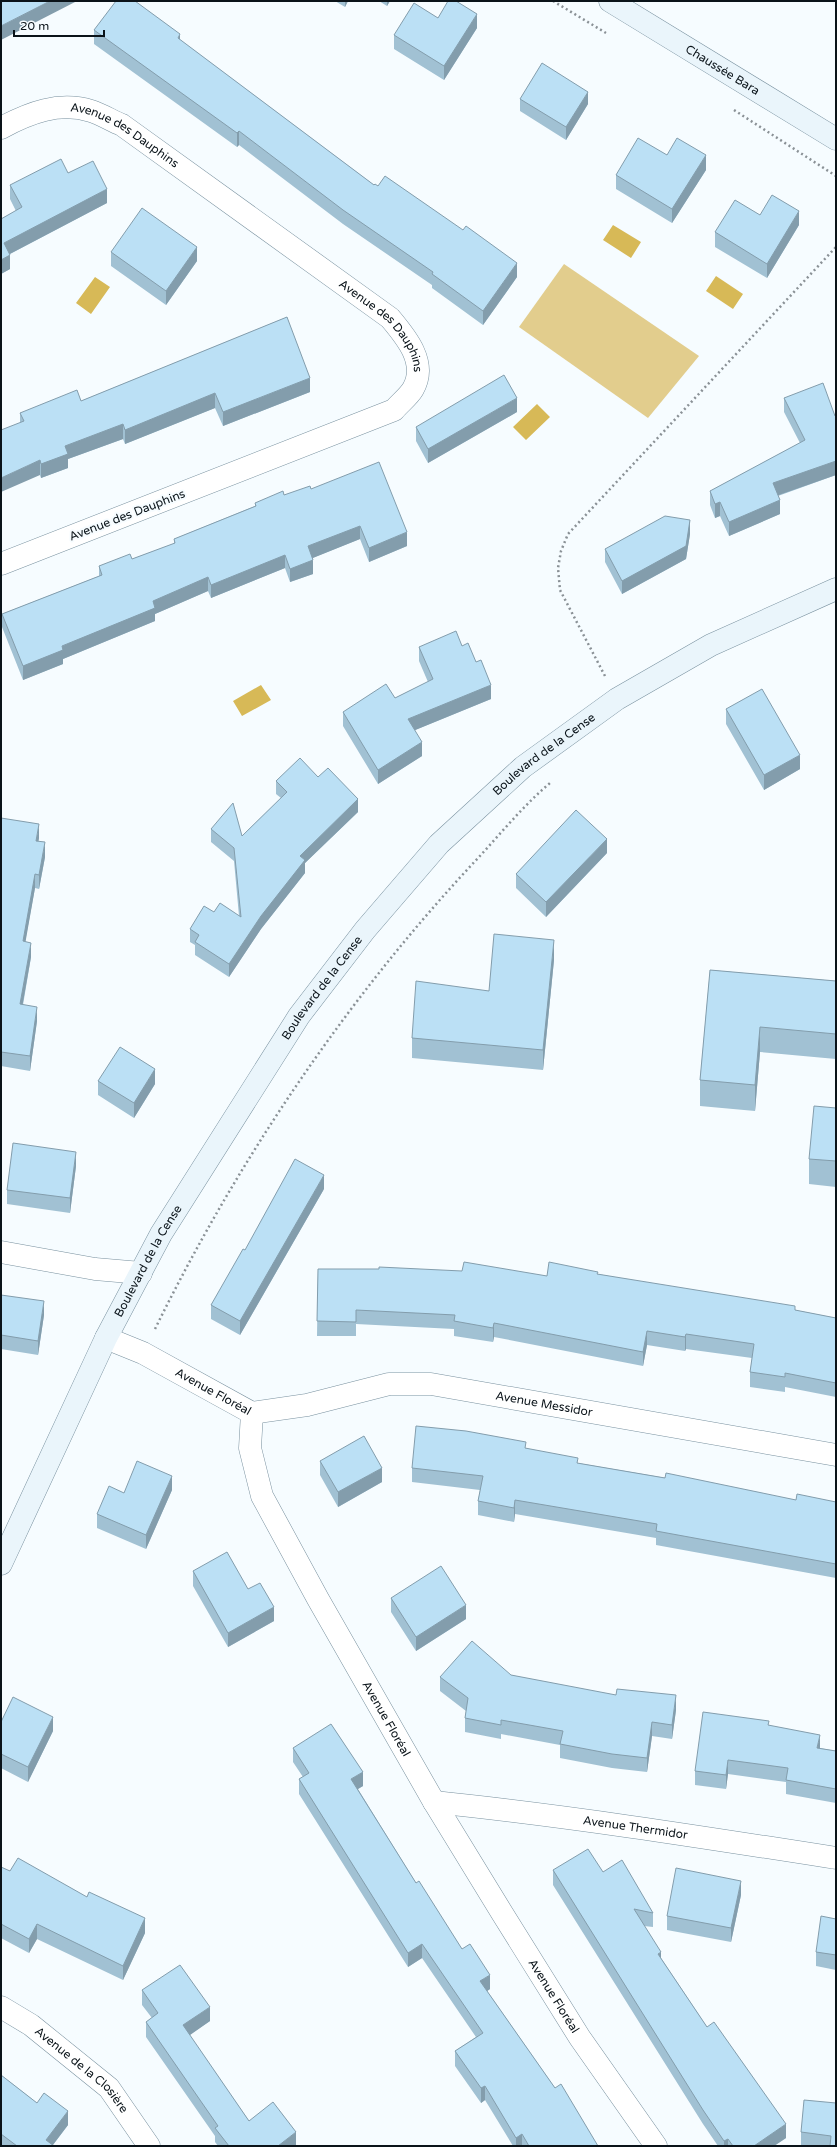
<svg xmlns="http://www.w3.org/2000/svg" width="837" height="2147" font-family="'Varela Round',sans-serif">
	<rect width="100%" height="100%" fill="#f6fcff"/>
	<path fill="#e2cd8d" d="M564,264L699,356L648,418L519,327Z"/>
	<path fill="#d7b957" d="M613,225L641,242L631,258L603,240Z
		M716,276L743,294L733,309L706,291Z
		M95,277L110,287L91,314L76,303Z
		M537,404L550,417L526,440L513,427Z
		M261,685L271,700L242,716L233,701Z"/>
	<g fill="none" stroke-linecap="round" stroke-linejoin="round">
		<defs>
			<g id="street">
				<path id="s1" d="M1,128C29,113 59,101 91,111C101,114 112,121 122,125L390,318C406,337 428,363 413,389C409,396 400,403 394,410L1,564"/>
				<path d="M1,1252L95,1269L141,1273"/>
				<path id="s2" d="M106,1338L143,1353L252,1413L250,1448L262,1496L318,1599L434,1802L502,1913L580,2038L656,2146"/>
				<path id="s3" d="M252,1413L307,1405L389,1384H431L836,1455"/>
				<path id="s4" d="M434,1802C569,1816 702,1837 836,1858"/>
				<path id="s5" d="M1,2007L31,2025L109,2088L149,2146"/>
			</g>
			<g id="secondary">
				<path id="s6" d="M610,1L836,139"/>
				<path id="s7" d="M1,1564L106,1338L161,1234L299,1016L365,930L439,844L523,767L617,699L711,645L836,589"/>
			</g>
		</defs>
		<use href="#street" stroke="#79919f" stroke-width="23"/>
		<use href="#secondary" stroke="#79919f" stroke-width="23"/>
		<path stroke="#8a9196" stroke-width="2.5" stroke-dasharray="2 3" stroke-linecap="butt" d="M553,1L606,33
			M734,110L836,176
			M605,676L560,590L558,568L561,551L568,534L836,247
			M155,1329C239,1158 349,995 479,857C502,832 524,805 550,783"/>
		<use href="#street" stroke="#fff" stroke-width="22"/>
		<use href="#secondary" stroke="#eaf5fb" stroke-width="22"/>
	</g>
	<path fill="#a1c1d3" d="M335,1H348L345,7Z
		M379,1H390L387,6Z
		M438,18L477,28L444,80L394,49V35Z
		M94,30L180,40L374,185L378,186L517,277L483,325L432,288V285L343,224L239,145L237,147L94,44Z
		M520,99L588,104L566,140L520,111Z
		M667,155L706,170L672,223L616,189V175Z
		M68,173L107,203L10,254V269L1,274V219L16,211L10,199V185Z
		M760,215L799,225L767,278L715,247V232Z
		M111,252L197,261L166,305L111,266Z
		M287,317L310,392L223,426L215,408L125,444L123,439L68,459V468L41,478L20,422V413L81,401Z
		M784,398L836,415V475L778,496L780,514L729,536L720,516L715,518L710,505V491L800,443L784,412Z
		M517,412L428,463L416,441V427Z
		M311,489L407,546L369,562L360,539L312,558L313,574L290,582L285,568L211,598L208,591L155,614V621L63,659V664L23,680L2,627V614L99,576V566L132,559L174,544V539L255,506V503Z
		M690,534L686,559L622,594L605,562V549Z
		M462,646L476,662L491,699L415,730L422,756L378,784L343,726V712L395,698L428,682L419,661V647Z
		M726,709L800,769L764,790L726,724Z
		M318,777L358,812L305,863V873L261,929L229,977L195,955V945L190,942V929L214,912L239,916L234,861L211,842V829L242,836L281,798L276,794V781Z
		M1,818L39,838L38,842L45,857L39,889L35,888L25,942L31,957L23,1005L37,1021L30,1071L1,1066Z
		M607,853L546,917L516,888V874Z
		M554,960L543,1070L412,1058V1038L489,991Z
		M710,970L836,981V1059L760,1052L755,1111L700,1106V1080Z
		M98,1081L155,1084L134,1118L98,1095Z
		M836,1108V1187L809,1184V1159Z
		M76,1166L70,1213L7,1204V1190Z
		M324,1189L240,1335L211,1319V1305L245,1250Z
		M318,1269L547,1276L598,1274L795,1310L836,1318V1397L785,1387V1392L750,1387V1372L752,1358L686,1349L685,1351L647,1345L643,1366L494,1337L493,1342L454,1336V1329L356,1324V1336H317Z
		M1,1295L44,1315L38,1355L1,1349Z
		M526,1448L578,1463L796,1500L836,1502V1578L656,1545V1538L515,1514L514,1522L478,1515V1501L480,1490L412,1482V1468Z
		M320,1461L382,1482L338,1507L320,1475Z
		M172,1490L146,1549L97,1528V1514L124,1493Z
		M193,1571L248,1589L274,1621L228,1647L193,1586Z
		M391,1598L466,1619L416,1651L391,1612Z
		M511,1675L676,1710L672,1739L652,1736L647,1772L612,1768L560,1758V1745L501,1734V1739L465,1732V1718L466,1711L440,1691V1677Z
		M1,1722L53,1731L28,1782L1,1768Z
		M769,1725L820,1748L836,1751V1803L786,1794V1782L728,1774L726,1789L695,1785V1771Z
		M293,1748L363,1786L358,1789L416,1883L490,1989L487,1991L555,2088L598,2146H513L485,2100L481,2103L455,2066V2051L476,2037L422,1958L408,1967L299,1794V1779L303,1777L293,1762Z
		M1,1867L145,1933L123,1980L37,1939L29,1953L1,1938Z
		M553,1870L653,1913V1927L644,1926L661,1958L707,2027L786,2138L774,2146H718L703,2124L553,1885Z
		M741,1895L731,1942L667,1930V1916Z
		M836,1919V1970L816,1966V1952Z
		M142,1990L210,2021L189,2035L249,2121L296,2146H218L215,2142V2136L146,2037V2022L152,2018L142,2005Z
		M1,2075L37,2103L68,2125L53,2145L54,2146H1Z
		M836,2103V2146H801V2132Z"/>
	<path fill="#839dac" d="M50,1H77L1,40V26Z
		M345,1H348L345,7Z
		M387,1H390L387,6Z
		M477,14V28L444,80V66Z
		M180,34V48L178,38Z
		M588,92V104L566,140V127Z
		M239,131V145L237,147V133Z
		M706,155V170L672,223V209Z
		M107,189V203L4,257V243Z
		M799,211V225L767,278V264Z
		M197,247V261L166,305V291Z
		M10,255V269L1,274V260Z
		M517,263V277L483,325V311Z
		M310,378V392L223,426V412Z
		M215,393V408L125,444V430Z
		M517,398V412L428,463V449Z
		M123,424V439L68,459V468L41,478V464L65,446Z
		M40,460V475L1,492V478Z
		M836,461V475L773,497V483Z
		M780,500V514L729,536V522Z
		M720,502V516L715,518V504Z
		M690,520V534L686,559L622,594V581Z
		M360,526V539L308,560V546Z
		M407,532V546L369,562V548Z
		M285,555V568L211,598V585Z
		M313,560V574L290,582V569Z
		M208,577V591L155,614V621L63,659V664L23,680V666L153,601Z
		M491,685V699L408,733V719Z
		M422,742V756L378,784V770Z
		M800,755V769L764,790V775Z
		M358,799V812L305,863V873L261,929L229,977V964L300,856Z
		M39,824V838L36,855V841Z
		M607,839V853L546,917V902Z
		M45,842V857L39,889V875Z
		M35,874V888L23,956V941Z
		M554,940V960L543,1070V1050Z
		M31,943V957L20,1019V1004Z
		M37,1007V1021L30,1071V1056Z
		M760,1027V1052L755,1111V1085Z
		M155,1069V1084L134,1118V1103Z
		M76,1152V1166L70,1213V1198Z
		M324,1175V1189L240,1335V1321Z
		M44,1301V1315L38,1355V1341Z
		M494,1323V1337L493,1342V1328Z
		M647,1331V1345L643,1366V1352Z
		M686,1334V1349L685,1351V1337Z
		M382,1468V1482L338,1507V1492Z
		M172,1476V1490L146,1549V1535Z
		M515,1500V1514L514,1522V1508Z
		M466,1605V1619L416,1651V1637Z
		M274,1607V1621L228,1647V1633Z
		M676,1695V1710L672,1739V1725Z
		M53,1717V1731L28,1782V1767Z
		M652,1722V1736L647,1772V1758Z
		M820,1735V1749L817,1748Z
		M728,1760V1774L726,1789V1775Z
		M363,1772V1786L351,1793V1779Z
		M741,1881V1895L731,1942V1928Z
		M145,1918V1933L123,1980V1966Z
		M37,1924V1939L29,1953V1939Z
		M422,1944V1958L408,1967V1953Z
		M661,1952V1966L658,1954Z
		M490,1975V1989L480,1996V1981Z
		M210,2007V2021L183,2040V2025Z
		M485,2086V2100L481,2103V2088Z
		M68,2111V2125L52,2146L46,2140Z
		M786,2124V2138L774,2146H754Z
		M296,2132V2146H278Z
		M522,2134V2146H516V2138Z
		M728,2139V2146H724V2141Z"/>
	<path fill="#bbe0f5" stroke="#839dac" d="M1,1H50L1,26Z
		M116,1H135L180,34L178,38L374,185L375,184L378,186L385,176L463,230L466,226L517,263L483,311L432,274L433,272L343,210L239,131L237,133L94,30Z
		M448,1H456L477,14L444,66L394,35L414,3L438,18Z
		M542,63L588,92L566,127L520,99Z
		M638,138L667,155L677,138L706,155L672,209L616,175Z
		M61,159L68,173L93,161L107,189L4,243L10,255L1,260V219L22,207L10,185Z
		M772,195L799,211L767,264L715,232L735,200L760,215Z
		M142,208L197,247L166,291L111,252Z
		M287,317L310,378L223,412L215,393L125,430L123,424L65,446L68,454L41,464L40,460L1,478V430L24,421L20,413L77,390L81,401Z
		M504,375L517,398L428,449L416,427Z
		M823,383L835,416L836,415V461L773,483L780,500L729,522L720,502L715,504L710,491L805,440L784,398Z
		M379,462L407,532L369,548L360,526L308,546L313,560L290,569L285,555L211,585L208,577L153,601L155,608L62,646L63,650L23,666L2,614L102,575L99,566L130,554L132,559L175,543L174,539L256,506L255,503L283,491L284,495L310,486L311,489Z
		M665,516L690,520L686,546L622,581L605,549Z
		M456,631L462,646L468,643L476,662L481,660L491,685L408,719L422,742L378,770L343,712L386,684L395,698L433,679L419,647Z
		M762,689L800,755L764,775L726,709Z
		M300,758L318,777L328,768L358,799L300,856L305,860L261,916L229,964L195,942L199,935L190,929L204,906L214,912L220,903L241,917L234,848L211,829L233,803L242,836L287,792L276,781Z
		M576,810L607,839L546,902L516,874Z
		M1,818L39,824L36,841L45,842L39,875L35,874L23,941L31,943L20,1004L37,1007L30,1056L1,1052Z
		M494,934L554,940L543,1050L412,1038L416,981L489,991Z
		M710,970L836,981V1034L760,1027L755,1085L700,1080Z
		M120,1047L155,1069L134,1103L98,1081Z
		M814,1106L836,1108V1161L809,1159Z
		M13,1143L76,1152L70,1198L7,1190Z
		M295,1159L324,1175L240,1321L211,1305L243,1249L245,1250Z
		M464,1262L547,1276L549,1262L598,1272L597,1274L795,1306V1310L836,1318V1383L785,1373V1377L750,1372L754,1344L686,1334L685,1337L647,1331L643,1352L494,1323L493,1328L454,1321L455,1315L356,1310V1322L317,1321L318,1269H379V1267L462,1271Z
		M1,1295L44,1301L38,1341L1,1335Z
		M416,1426L466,1431L526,1442L525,1448L578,1458L577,1463L665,1478L666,1473L796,1500L797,1494L836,1502V1564L656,1531L657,1524L515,1500L514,1508L478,1501L483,1476L412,1468Z
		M364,1436L382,1468L338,1492L320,1461Z
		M137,1461L172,1476L146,1535L97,1514L109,1486L124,1493Z
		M227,1552L248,1589L260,1583L274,1607L228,1633L193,1571Z
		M441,1566L466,1605L416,1637L391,1598Z
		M472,1641L511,1675L616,1695L617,1689L676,1695L672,1725L652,1722L647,1758L612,1754L560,1744L563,1731L501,1720V1725L465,1718L468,1698L440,1677Z
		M13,1697L53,1717L28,1767L1,1754V1722Z
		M703,1712L769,1721L768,1725L820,1735L817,1748L836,1751V1789L786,1780L788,1768L728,1760L726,1775L695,1771Z
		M331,1724L363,1772L351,1779L416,1883L419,1881L462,1949L470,1944L490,1975L480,1981L555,2088L561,2084L598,2146H529L522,2134L516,2138L485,2086L481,2088L455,2051L483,2033L422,1944L408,1953L299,1779L309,1773L293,1748Z
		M588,1849L603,1872L622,1860L653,1913L634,1909L661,1952L658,1954L707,2027L714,2022L786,2124L754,2146H733L728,2139L724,2141L703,2110L553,1870Z
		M18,1858L87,1897L89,1892L145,1918L123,1966L37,1924L29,1939L1,1924V1867L10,1871Z
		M676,1868L741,1881L731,1928L667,1916Z
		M821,1916L836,1919V1955L816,1952Z
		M180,1965L210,2007L183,2025L249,2121L273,2102L296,2132L278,2146H229L215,2128L218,2126L146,2022L158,2013L142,1990Z
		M1,2075L37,2103L44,2093L68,2111L46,2140L54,2146H17L1,2134Z
		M804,2100L836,2103V2146H830L831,2136L801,2132Z"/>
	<g text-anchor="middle" stroke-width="4" stroke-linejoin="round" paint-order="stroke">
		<g font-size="12" fill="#0a1319" stroke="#f6fcff">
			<text dy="4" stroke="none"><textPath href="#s6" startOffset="132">Chaussée Bara</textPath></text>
			<text dy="4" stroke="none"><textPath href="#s1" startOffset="135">Avenue des Dauphins</textPath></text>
			<text dy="4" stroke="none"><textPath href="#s1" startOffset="459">Avenue des Dauphins</textPath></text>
			<text transform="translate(127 515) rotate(-21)" y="4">Avenue des Dauphins</text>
			<text dy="4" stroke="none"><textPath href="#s7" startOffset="985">Boulevard de la Cense</textPath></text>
			<text dy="4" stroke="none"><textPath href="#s7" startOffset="661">Boulevard de la Cense</textPath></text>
			<text dy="4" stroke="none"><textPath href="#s7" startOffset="337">Boulevard de la Cense</textPath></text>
			<text dy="4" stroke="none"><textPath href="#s2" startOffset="120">Avenue Floréal</textPath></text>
			<text dy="4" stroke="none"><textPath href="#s3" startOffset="297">Avenue Messidor</textPath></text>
			<text dy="4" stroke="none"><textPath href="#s2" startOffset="504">Avenue Floréal</textPath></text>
			<text dy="4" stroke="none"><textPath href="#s4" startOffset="203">Avenue Thermidor</textPath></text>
			<text dy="4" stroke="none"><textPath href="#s2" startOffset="828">Avenue Floréal</textPath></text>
			<text dy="4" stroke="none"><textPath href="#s5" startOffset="103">Avenue de la Closière</textPath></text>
		</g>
	</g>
	<rect width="837" height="2147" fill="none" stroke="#0a1319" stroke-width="4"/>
	<path d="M14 30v6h90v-6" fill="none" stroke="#0a1319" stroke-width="2"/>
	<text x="20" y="30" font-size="12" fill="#0a1319" stroke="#f6fcff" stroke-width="3" paint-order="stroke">20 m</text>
</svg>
